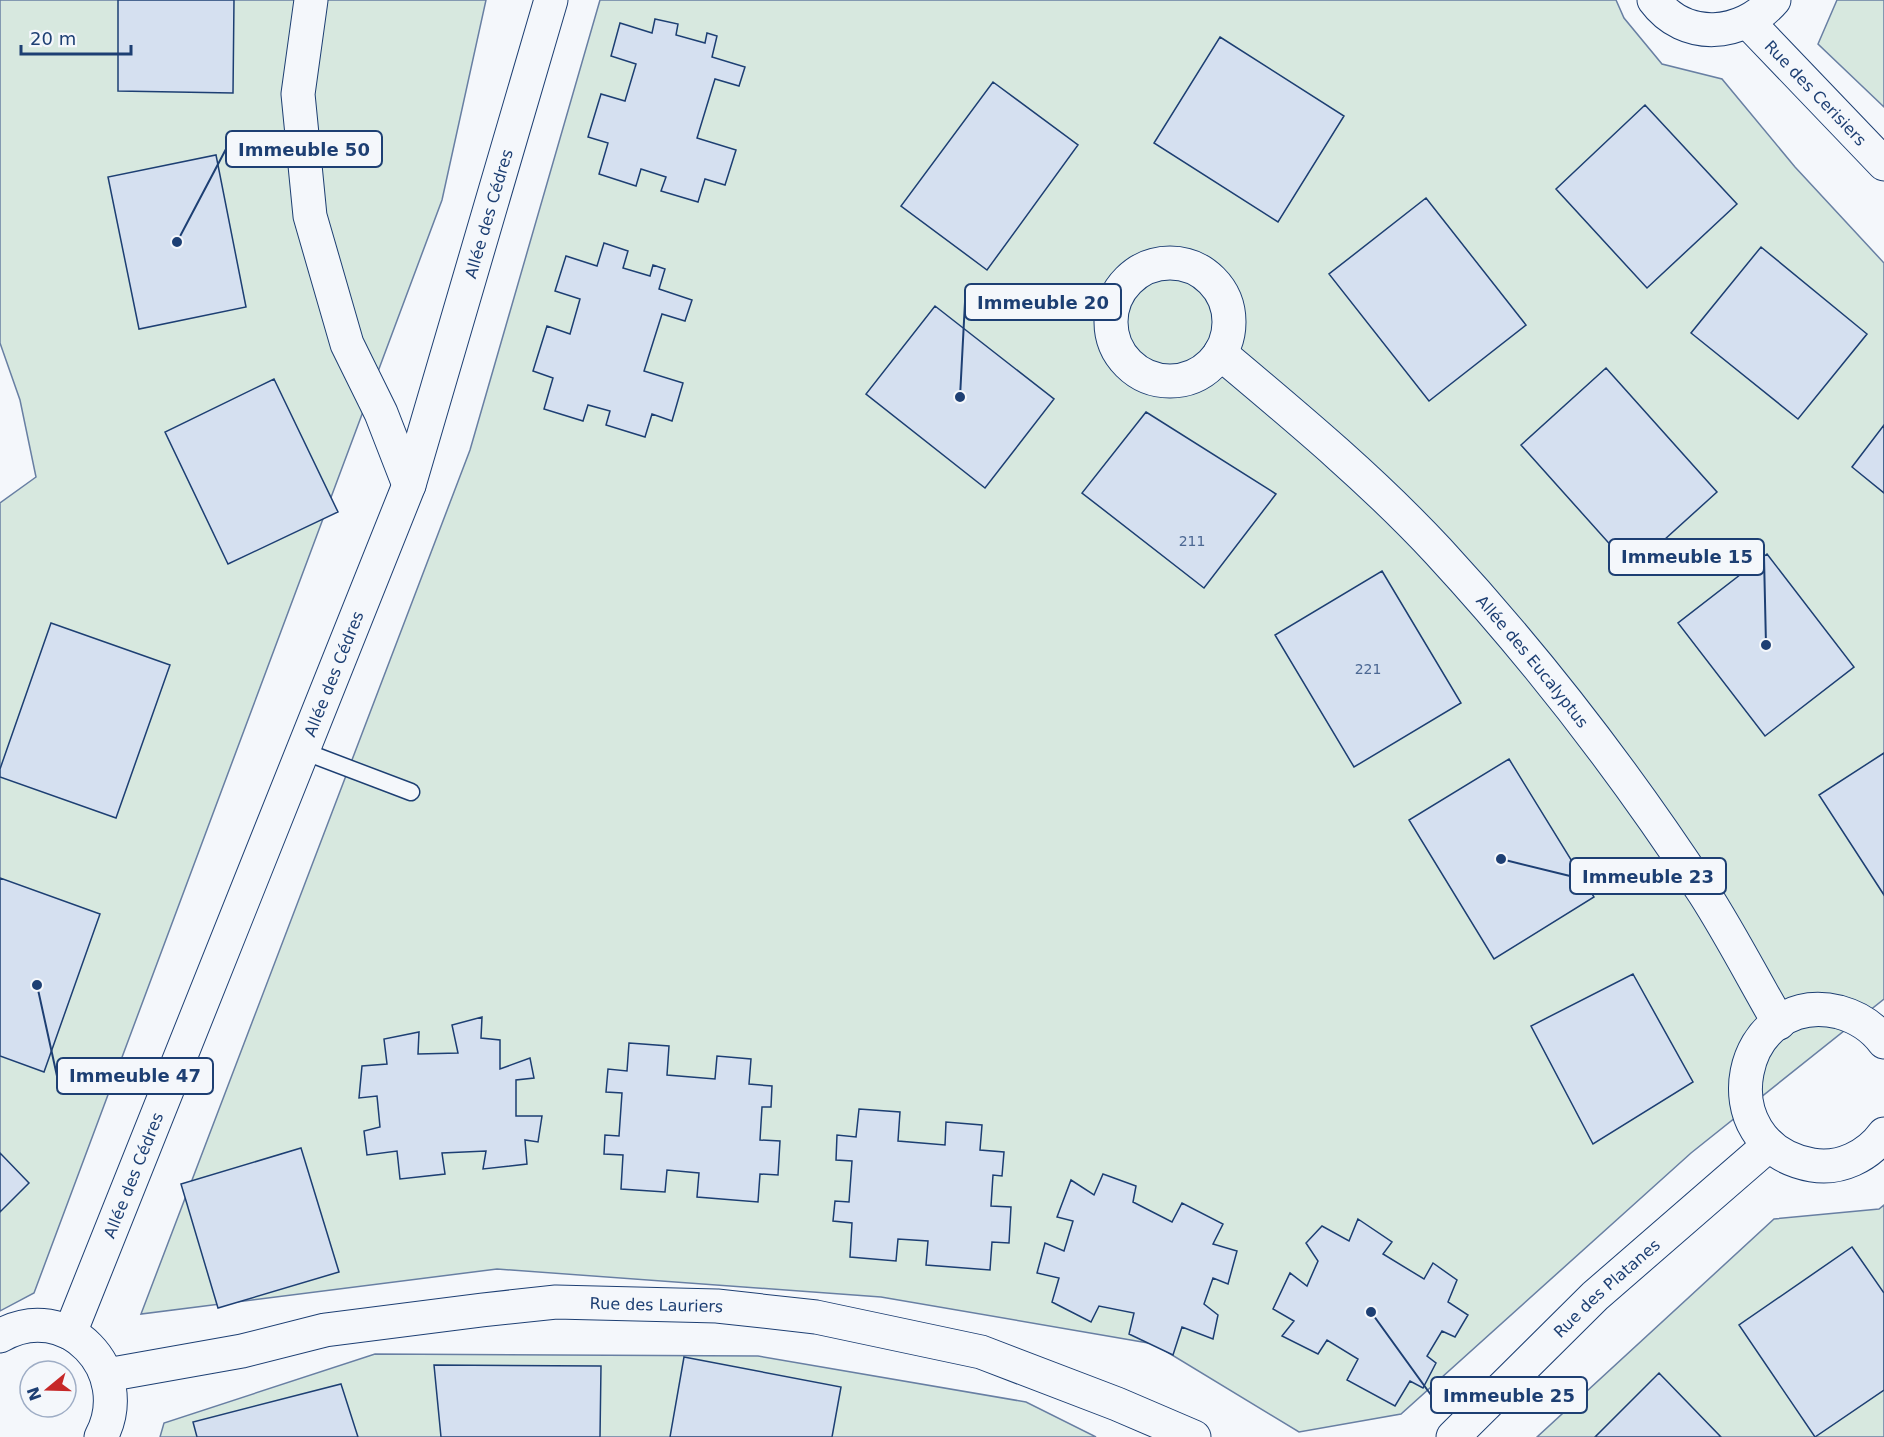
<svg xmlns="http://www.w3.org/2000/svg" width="1884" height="1437" font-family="'DejaVu Sans',sans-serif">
	<rect width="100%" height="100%" fill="#f4f7fb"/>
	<path fill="#d7e8df" stroke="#687fa3" stroke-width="1.5" d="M0,0H486L442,200L34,1293L0,1311V503L36,477L20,400L0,343Z
		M600,0H1616L1624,18L1662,64L1722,79L1795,167L1884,263V999L1691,1153L1401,1414L1299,1432L1154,1344L881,1297L497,1269L141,1314L470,450Z
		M1837,0H1884V107L1818,44Z
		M1884,1205V1437H1537L1774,1219L1879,1209Z
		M375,1354L758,1356L1026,1402L1096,1437H160L164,1423Z"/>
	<path fill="#d5e0f0" stroke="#1d3f73" stroke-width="1.5" d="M118,0H234L233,93L118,91Z
		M655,19L678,24L676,35L705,43L707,33L717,36L712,57L745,67L739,86L715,79L697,138L736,150L725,185L705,179L698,202L661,191L666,177L641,169L636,186L599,174L608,143L588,137L601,94L625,101L636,64L611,56L620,23L652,33Z
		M1220,37L1344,116L1278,222L1154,143Z
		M993,82L1078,145L987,270L901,206Z
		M1645,105L1737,204L1647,288L1556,189Z
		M216,155L246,307L139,329L108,177Z
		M1426,198L1526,325L1429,401L1329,274Z
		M604,243L628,251L623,268L650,276L653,265L665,269L659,289L692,300L685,321L662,314L644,371L683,383L672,421L652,414L645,437L606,425L610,411L588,405L583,421L544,409L553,378L533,371L547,326L570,334L580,299L555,291L566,256L597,266Z
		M1761,247L1867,334L1798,419L1691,333Z
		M935,306L1054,399L985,488L866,394Z
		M1606,368L1717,492L1632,569L1521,445Z
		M274,379L338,512L228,564L165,432Z
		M1146,412L1276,494L1204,588L1082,493Z
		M1884,425V493L1852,467Z
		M1767,554L1854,667L1765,736L1678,623Z
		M1382,571L1461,703L1354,767L1275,635Z
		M51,623L170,665L116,818L0,777V769Z
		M1884,753V895L1819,795Z
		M1509,759L1594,897L1494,959L1409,820Z
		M0,878L100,914L44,1072L0,1056Z
		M1633,974L1693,1082L1593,1144L1531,1026Z
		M482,1017L481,1038L500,1040V1069L530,1058L534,1078L516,1080V1116H542L538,1142L525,1140L527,1164L483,1169L486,1151L442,1153L445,1174L400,1179L397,1151L367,1155L364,1131L380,1127L377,1096L359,1098L362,1066L387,1064L384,1039L419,1032L418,1054L458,1053L452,1025Z
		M629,1043L669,1046L667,1075L715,1079L717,1056L751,1059L749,1084L772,1086L771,1107H762L760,1140L780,1141L778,1175L760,1174L758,1202L697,1197L699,1173L667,1170L665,1192L621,1189L623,1155L604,1154L605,1135L619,1136L622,1093L606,1092L608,1069L627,1071Z
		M859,1109L900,1112L898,1141L945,1145L946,1122L982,1125L980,1150L1004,1152L1002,1176L993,1175L991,1206L1011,1207L1009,1243L992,1242L990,1270L926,1265L928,1241L898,1239L896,1261L850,1257L852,1223L833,1221L835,1201L849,1202L852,1161L836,1160L837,1135L856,1137Z
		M301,1148L339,1272L218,1308L181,1184Z
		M0,1153L29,1183L0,1212Z
		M1103,1174L1136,1186L1133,1202L1172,1222L1182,1203L1223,1224L1213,1244L1237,1251L1228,1284L1213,1278L1204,1304L1218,1315L1213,1339L1182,1327L1173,1355L1129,1334L1134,1313L1099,1306L1091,1322L1052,1302L1059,1278L1037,1273L1045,1243L1064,1251L1073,1221L1057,1217L1071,1180L1094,1195Z
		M1358,1219L1392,1242L1383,1254L1424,1279L1433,1263L1457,1280L1448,1302L1468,1315L1455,1337L1442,1331L1427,1356L1436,1363L1423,1388L1410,1381L1395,1406L1347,1380L1358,1359L1327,1340L1318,1354L1282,1336L1294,1321L1273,1309L1290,1273L1307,1286L1318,1261L1306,1243L1322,1226L1349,1241Z
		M1852,1247L1884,1293V1390L1815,1437L1739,1325Z
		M684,1357L841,1387L832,1437H670Z
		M434,1365L601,1366L600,1437H441Z
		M1659,1373L1721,1437H1595Z
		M341,1384L358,1437H197L193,1422Z"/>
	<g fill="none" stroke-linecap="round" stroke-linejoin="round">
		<defs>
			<path id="lane" d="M303,751L411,792"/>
			<g id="street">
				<path d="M311,0L298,94L310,216L347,344L381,413L409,485"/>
				<path d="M1654,0C1685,42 1742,37 1774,0"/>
				<path id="s1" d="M1748,22L1884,164"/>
				<circle cx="1170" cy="322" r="59"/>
				<path id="s2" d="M1220,353C1295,416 1371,479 1438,551C1537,658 1624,771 1704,893C1731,935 1754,980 1779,1023"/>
				<path d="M1884,1042C1873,1027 1857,1017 1839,1012C1738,988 1704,1145 1812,1165C1840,1170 1868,1156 1884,1134"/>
				<path id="s3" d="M70,1333L409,485L551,0"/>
				<path d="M0,1336C66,1297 136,1371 101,1437"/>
				<path id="s4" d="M107,1375L242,1351L325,1330L482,1310L556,1302L717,1306L816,1317L981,1352L1117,1404L1194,1437"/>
				<path id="s5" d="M1453,1437L1595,1296L1769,1145"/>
			</g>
		</defs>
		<use href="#lane" stroke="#1d3f73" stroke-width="19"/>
		<use href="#street" stroke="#1d3f73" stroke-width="35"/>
		<use href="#lane" stroke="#f4f7fb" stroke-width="16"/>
		<use href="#street" stroke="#f4f7fb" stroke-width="33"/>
	</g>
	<g text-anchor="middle" stroke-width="4.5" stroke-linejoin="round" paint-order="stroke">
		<g font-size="14" fill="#4b6792">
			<text x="1192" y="546">211</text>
			<text x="1368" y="674">221</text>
		</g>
		<g font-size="16" fill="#1d3f73" stroke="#f4f7fb">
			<text dy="6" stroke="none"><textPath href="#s1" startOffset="98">Rue des Cerisiers</textPath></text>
			<text dy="6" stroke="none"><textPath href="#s3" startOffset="1196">Allée des Cédres</textPath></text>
			<text dy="6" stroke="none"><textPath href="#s2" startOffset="440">Allée des Eucalyptus</textPath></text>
			<text dy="6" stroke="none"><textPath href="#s3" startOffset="710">Allée des Cédres</textPath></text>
			<text dy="6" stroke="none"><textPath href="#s3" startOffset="170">Allée des Cédres</textPath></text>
			<text dy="6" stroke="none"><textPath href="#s5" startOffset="214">Rue des Platanes</textPath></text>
			<text dy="6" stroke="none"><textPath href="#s4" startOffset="556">Rue des Lauriers</textPath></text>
		</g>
	</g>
	<path fill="none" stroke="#1d3f73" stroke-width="2" d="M177 242L226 149M960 397L965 302M1766 645L1764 557M1501 859L1570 876M37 985L57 1076M1371 1312L1431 1395"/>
	<g fill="#1d3f73" stroke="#f4f7fb" stroke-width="2">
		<circle cx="177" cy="242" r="6"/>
		<circle cx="960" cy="397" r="6"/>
		<circle cx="1766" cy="645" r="6"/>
		<circle cx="1501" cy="859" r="6"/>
		<circle cx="37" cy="985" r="6"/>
		<circle cx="1371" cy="1312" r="6"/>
	</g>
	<g fill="#f4f7fb" stroke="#1d3f73" stroke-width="2">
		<rect x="226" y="131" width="156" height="36" rx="6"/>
		<rect x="965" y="284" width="156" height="36" rx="6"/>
		<rect x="1609" y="539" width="155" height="36" rx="6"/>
		<rect x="1570" y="858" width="156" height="36" rx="6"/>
		<rect x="57" y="1058" width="156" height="36" rx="6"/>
		<rect x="1431" y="1377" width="156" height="36" rx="6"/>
	</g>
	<g font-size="18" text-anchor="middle" font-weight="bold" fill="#1d3f73">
		<text x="304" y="156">Immeuble 50</text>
		<text x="1043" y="309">Immeuble 20</text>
		<text x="1687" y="563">Immeuble 15</text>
		<text x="1648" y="883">Immeuble 23</text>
		<text x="135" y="1082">Immeuble 47</text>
		<text x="1509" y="1402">Immeuble 25</text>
	</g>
	<g transform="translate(48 1389) rotate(251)"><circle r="28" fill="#f4f7fb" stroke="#9eadc5" stroke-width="1.5"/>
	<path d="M0-4.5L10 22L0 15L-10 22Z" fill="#c62828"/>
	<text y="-9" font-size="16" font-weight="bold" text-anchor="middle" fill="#1d3f73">N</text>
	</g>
	<path d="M21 45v9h110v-9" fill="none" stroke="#1d3f73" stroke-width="3"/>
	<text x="30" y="45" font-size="18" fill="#1d3f73" stroke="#f4f7fb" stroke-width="4.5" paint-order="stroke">20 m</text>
</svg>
